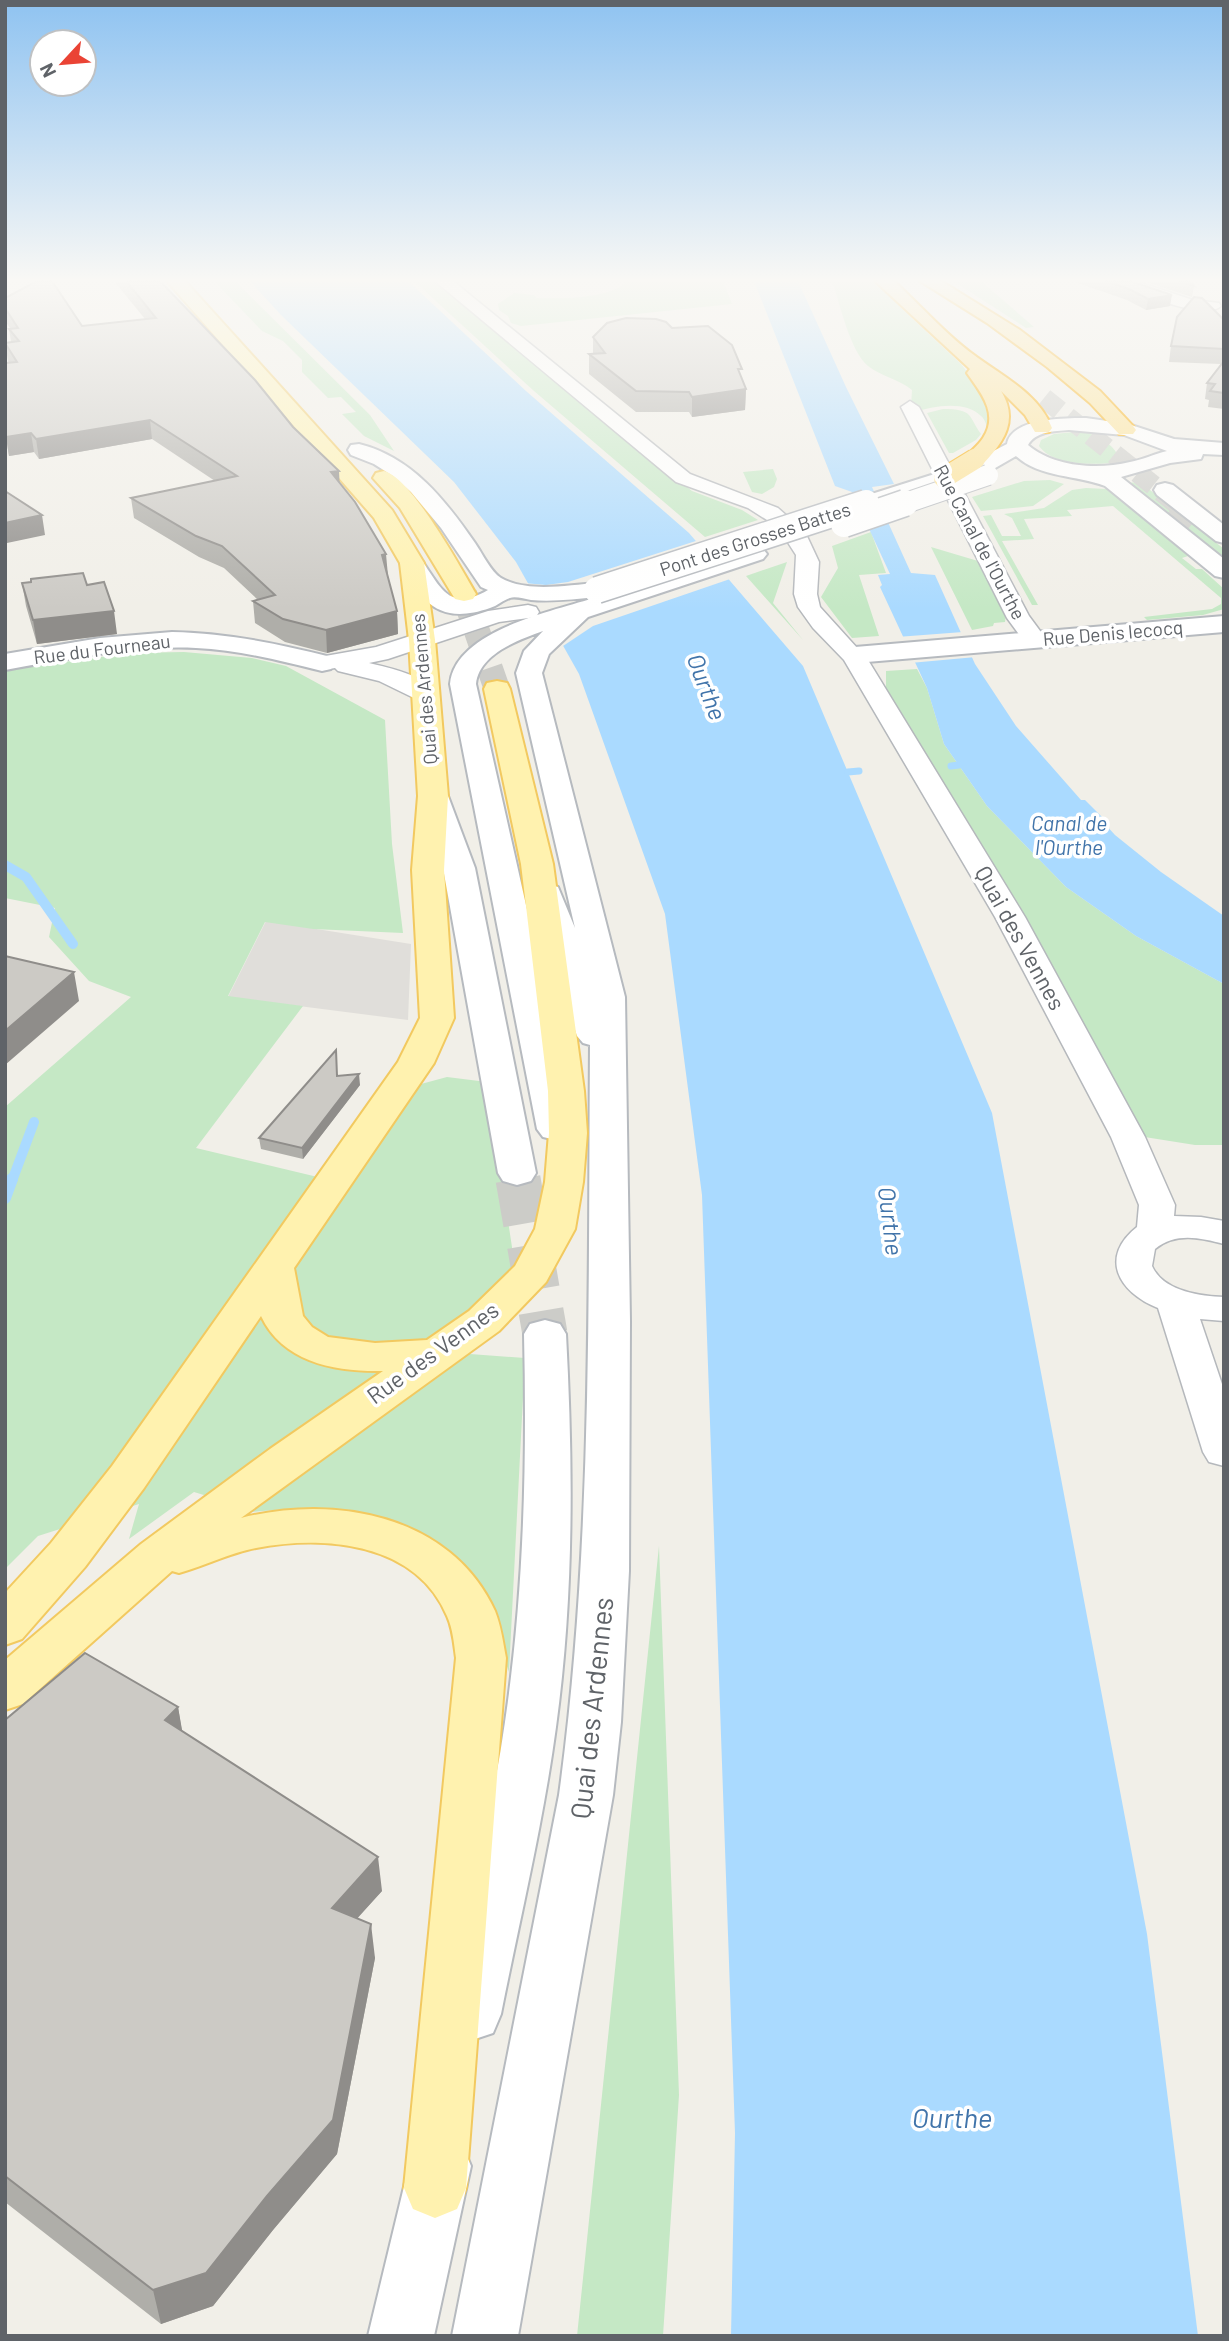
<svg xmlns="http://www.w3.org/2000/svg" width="1229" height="2341" font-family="Barlow,sans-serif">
	<rect width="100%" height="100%" fill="#f1efe8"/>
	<path fill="#e0deda" d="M266,921L411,944L408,1020L228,997Z"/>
	<path fill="#c5e8c5" d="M214,281H235L370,415L394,451L364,436L342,414L356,412L341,397L328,398L302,372V360L283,341L262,331Z
		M414,281H438L692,491L742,510L758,520L705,537L534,391Z
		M627,281H723L732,304L521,326L511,323L508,316L499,310L498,304L514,293L534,295L537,298C560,299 611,299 627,281Z
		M832,281H872L961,364L993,405L989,431C987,427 985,419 981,416C966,400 932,406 915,412L911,406L912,390C899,379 882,377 868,366C850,351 840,304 832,281Z
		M953,281H981L1034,327L1026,328Z
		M943,409C974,409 968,416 981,434L976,440L953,453H949L927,413Z
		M1084,431C1099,437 1117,445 1120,462C1097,465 1054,467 1039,446L1041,440L1054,434Z
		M773,469L777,479L774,487L762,494L752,492L743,472Z
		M1050,480L1064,484L1033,506L981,511L972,497L1024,481Z
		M1140,482L1224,549V562L1125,483Z
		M1086,488L1107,489L1188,556L1182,558L1196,569H1202L1224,589V609L1203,615L1147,620L1144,617L1212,609L1221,604V598L1113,506L1067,510L1072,516L1024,519L1034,539L1002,541L1038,605H1032L983,516L991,515L1002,536H1021L1012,518L1004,514L1044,508L1072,490Z
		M871,532L886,573L859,575L879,636L852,638L821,597L838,568L832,546Z
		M931,547L978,561L1006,614L1005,622L994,623L993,626L972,630Z
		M787,562L773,603L803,640L746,576Z
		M184,652L252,658L286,666L385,720L392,844L403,933L313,929L265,922L228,996L303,1006L196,1148L351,1185L421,1084L447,1077L487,1082L515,1267L430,1351L525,1358L509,1672C497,1637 489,1596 466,1567C456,1554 438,1543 424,1535C364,1501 301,1506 235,1514L243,1507L194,1492L129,1539L139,1504L38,1536L5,1569V1107L131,997L89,981L49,937L55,908L5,898V670L130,653Z
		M917,669L927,688L944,744L987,806L1066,887L1136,936L1224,984V1145H1195L1132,1135L886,695V671Z
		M659,1546L679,2095L663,2336H577Z"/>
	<path fill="#aadaff" d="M250,281H408L526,391L689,533L803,666L992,1113L1147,1934L1198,2336H731L735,2133L702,1195L665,914L579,674L516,562L454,482L281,315Z
		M754,281H798L846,387L894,484L872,487L911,573L935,575L975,664L1016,726L1081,800H1085L1102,817L1104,823L1115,835L1161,872L1224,916V984L1136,936L1066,887L987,806L944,744L927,688L880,587L882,585L878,575L890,574L852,492L835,486Z"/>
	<path fill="#f1efe8" d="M699,540L733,578L593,626L560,648L524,583L546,585L568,582Z
		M963,632L976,657L910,663L897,637Z"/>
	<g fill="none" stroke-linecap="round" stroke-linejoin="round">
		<path stroke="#aadaff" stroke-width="7" d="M951,766L959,765
			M848,772L859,771"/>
		<path stroke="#aadaff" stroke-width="10" d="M5,865L26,877L73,944
			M12,1181L34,1122"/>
		<path stroke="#aadaff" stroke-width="12" d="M5,1198L12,1179"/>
		<path stroke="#ccccc8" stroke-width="34" stroke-dasharray="34 17" stroke-linecap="butt" d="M517,1173L518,1181"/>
		<path stroke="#ccccc8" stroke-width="45" stroke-dasharray="45 22" stroke-linecap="butt" d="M518,1179L545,1334"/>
		<path stroke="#ccccc8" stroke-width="26" stroke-dasharray="26 13" stroke-linecap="butt" d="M464,594L497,689"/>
		<path stroke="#ccccc8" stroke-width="20" stroke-dasharray="20 10" stroke-linecap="butt" d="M1044,398L1178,505"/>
		<path stroke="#ccccc8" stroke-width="26" stroke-dasharray="26 13" stroke-linecap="butt" d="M1176,503L1196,519"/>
		<defs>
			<path id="street" d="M435,281H453L690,474L778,508L805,532L819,562L817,594L820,607L868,660L1025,917L1145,1137L1175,1205L1174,1216L1201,1217L1224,1221V1244C1200,1238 1176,1232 1155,1249L1152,1266C1163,1291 1199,1296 1224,1297V1321L1200,1319L1224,1390V1466L1209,1462L1203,1452L1158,1308C1118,1292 1099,1257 1137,1227L1139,1205L1111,1137L995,917L844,660L813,628L798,607L794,594L796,555L778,527L748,508L676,482Z
				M1112,281H1135L1193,300L1219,303L1221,306C1205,322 1135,291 1114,284Z
				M910,401L919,407L1029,616L1046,639L1042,644H1026L1007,618L901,407Z
				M528,605L536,607L539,612L536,617L499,622L388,659L369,663C390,668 424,675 437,694L434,699L425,701L416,699L379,681L338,671L335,668L322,670L314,668L310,663L314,658L376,647L488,611Z"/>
			<path id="secondary" d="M1086,418L1128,424L1174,439L1224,443V455L1203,454L1201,459L1170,463L1121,477L1224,559V578L1215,576L1105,486C1077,475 1040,478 1016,456L990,471H974L971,466L974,461L1007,444C1011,418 1065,418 1086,418ZM1069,430L1124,435L1167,451C1154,454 1142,460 1130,462C1097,470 1054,467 1028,445C1035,432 1054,431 1069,430Z
				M359,444C412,457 446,501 475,543C482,553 491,572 501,578C527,593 568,585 597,583L606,585L609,590L606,594L747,549H763L767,554L763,559L588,617L549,654L542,673L625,997L630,1321L629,1571L621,1722L613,1795L518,2336H452L559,1795C593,1547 588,1295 590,1045L583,1043L577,1036L531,894L536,887L547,884L558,887L575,928L516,673L524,651L543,631C518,640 479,654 476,684L564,1073L575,1129L569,1137L556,1140L543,1137L537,1129L450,684C455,630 554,611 597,597C575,599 553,602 531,600C525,599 515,596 510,598C503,600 497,606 490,608C441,625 422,604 400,563L404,558L412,556L420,558C441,587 448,613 488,590L481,587L441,528L411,492L393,476L374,464L351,455L348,450L351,445Z
				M944,471L952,473L955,478L952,483L867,510L859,508L856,503L859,498Z
				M1165,483L1173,485L1224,525V543L1216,541L1157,495L1154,490L1157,485Z
				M1224,616V632L855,663L846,661L842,655L846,649L855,647Z
				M172,632C227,633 279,644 331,657L335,663L331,669L322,671C281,661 239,650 196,648C132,645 68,659 5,670V654L100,638Z
				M433,787L443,790L448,796L475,868L536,1173L531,1181L517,1185L503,1181L498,1173L443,868L418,796L423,790Z
				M545,1320L560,1324L566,1334C573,1465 574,1597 556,1727C543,1824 520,1918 501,2014L493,2033L472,2040L451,2033L443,2014C464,1917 491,1821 505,1722C524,1593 527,1464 524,1334L530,1324Z
				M440,2136L462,2145L471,2166L434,2336H368L409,2166L418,2145Z"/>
			<path id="primary" d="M167,281H185L392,510L424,563L435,640L448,796L444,870L454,1018L434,1063L294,1268L303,1316L312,1327L328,1337L375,1343L427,1340L469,1311L515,1266L535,1229L545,1182L549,1133L548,1091L521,864L484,689L487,683L497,681L507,683L510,689L553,864L584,1091L587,1133L583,1182L575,1229L546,1282L499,1331L241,1518C335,1494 451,1515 495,1611C501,1626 503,1642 506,1658L466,2188L457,2209L435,2218L413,2209L404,2188L456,1658C454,1644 453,1629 447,1616C416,1542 324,1535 256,1548C229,1553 205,1566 179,1573L172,1571L23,1704L5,1710V1660L141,1544L270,1449L383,1371C336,1372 283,1363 261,1316L144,1488L85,1567L22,1639L5,1645V1593L51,1543L112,1466L398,1062L420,1018L412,870L418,796L409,640L400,563L374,518Z
				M384,471C412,478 460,567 476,594L473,599L464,601L455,599L400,508L373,478L376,473Z"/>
			<path id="highway" d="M875,281H894C921,306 948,337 978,358C1006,378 1039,395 1052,428L1049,432H1035L1025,415L1001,391C1019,420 1004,442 983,464H967L964,459C970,451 978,446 983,438C999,414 981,393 967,373L970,369Z
				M920,281H941L1020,330L1100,391L1133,426L1136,430L1133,434H1119L1090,403L1047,367L987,323Z"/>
		</defs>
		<use href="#street" stroke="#b5b8bc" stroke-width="3"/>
		<use href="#secondary" stroke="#b6babf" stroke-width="4"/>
		<use href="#primary" stroke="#f2c960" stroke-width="4"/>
		<use href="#highway" stroke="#f9ab00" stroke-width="4"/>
		<use href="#street" fill="#fff" fill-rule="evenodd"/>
		<use href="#secondary" fill="#fff" fill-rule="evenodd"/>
		<use href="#primary" fill="#fff2af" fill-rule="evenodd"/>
		<use href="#highway" fill="#fde293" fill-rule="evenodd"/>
		<defs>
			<path id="secondary-bridge-far1" d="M861,505L867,503
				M900,505L988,475"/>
			<path id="secondary-bridge" d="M844,524L905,503
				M597,590L866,503"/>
			<path id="highway-bridge" d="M944,478L975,459"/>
		</defs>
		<use href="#secondary-bridge-far1" stroke="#b6babf" stroke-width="22" stroke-linecap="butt"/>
		<use href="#secondary-bridge" stroke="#b6babf" stroke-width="29" stroke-linecap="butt"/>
		<use href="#highway-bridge" stroke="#f9ab00" stroke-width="22" stroke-linecap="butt"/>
		<use href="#secondary-bridge-far1" stroke="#fff" stroke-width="20"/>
		<use href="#secondary-bridge" stroke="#fff" stroke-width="26"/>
		<use href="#highway-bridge" stroke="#fde293" stroke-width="20"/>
	</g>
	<path fill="#afaea9" d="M114,281H160L293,427L340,483L388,576L397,611L398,634L327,653L285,642L255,623L253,601L258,600L224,568L199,557L134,518L131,498L215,481L152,439L39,459L34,452L9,456L6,437L9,363L8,361L5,343L11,342L9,329L10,328L5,321V298L82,326L145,319Z
		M1072,281H1130L1170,306L1146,310L1127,300Z
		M1143,281H1190L1194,286L1192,297Z
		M1224,320V409L1208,407L1209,400L1205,399L1207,383L1221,364L1169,362L1171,346Z
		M672,328L741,378L746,389L745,410L692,417L689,412H636L589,374V354H593V337Z
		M22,583L87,585L117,634L37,644L26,606Z
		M338,1075L360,1085L303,1159L261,1149L259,1138Z
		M178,1707L182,1732L382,1891L357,1918L375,1958L337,2154L273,2230L213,2306L161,2324L5,2202V1720Z"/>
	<path fill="#8f8d8a" d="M1172,295L1170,306L1146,310L1148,299Z
		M746,389L745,410L692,417V397Z
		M150,420L152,439L39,459L36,439Z
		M31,433L34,452L9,456L6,437Z
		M339,471L340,491L331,472Z
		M42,515L45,535L7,543L5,523Z
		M386,554L388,576L382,555Z
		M114,611L117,634L37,644L33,620Z
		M397,611L398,634L327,653L326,630Z
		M74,972L79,1001L5,1065V1031Z
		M359,1074L360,1085L303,1159L302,1148Z
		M178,1707L184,1741L165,1720Z
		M378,1857L382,1891L336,1942L332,1908Z
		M371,1924L375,1958L337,2154L273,2230L213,2306L161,2324L153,2290L267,2196Z"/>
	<path fill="#cccac5" stroke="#8f8d8a" stroke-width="2" d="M37,281H52L82,326L156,318L126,281H160L255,380L293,427L339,471L331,472L355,502L386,554L382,555L397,611L326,630L283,619L253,601L275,595L222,546L196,536L131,498L237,476L150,420L36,439L31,433L6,437L5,367L6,363L17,362L5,343L19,341L9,329L18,328L5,308V298Z
		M1105,281H1130L1172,295L1148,299L1129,289Z
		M1179,281H1190L1194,286Z
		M1194,297L1202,298L1224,320V349L1171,346L1177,317Z
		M626,318L656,319L666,322L672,328L708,326L732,345L742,369H738L746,389L692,397L689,392L636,391L589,354L605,353L593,337L607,323Z
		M1224,361V393L1210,391L1215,384L1207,383Z
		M5,491L42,515L5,523Z
		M83,573L87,585L104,582L114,611L33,620L22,583L31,582V579Z
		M5,956L74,972L5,1031Z
		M336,1050L337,1076L359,1074L302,1148L259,1138Z
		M85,1653L178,1707L165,1720L378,1857L332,1908L371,1924L333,2120L267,2196L206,2273L153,2290L5,2176V1720Z"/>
	<linearGradient id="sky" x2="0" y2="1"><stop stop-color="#8fc3f1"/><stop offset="0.46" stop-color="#f9f8f5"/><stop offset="1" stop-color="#f9f8f5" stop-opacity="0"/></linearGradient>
	<rect width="1229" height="609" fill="url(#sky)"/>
	<g text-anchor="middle" stroke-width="7" stroke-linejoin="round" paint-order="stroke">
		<g font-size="19" fill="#5f6368" stroke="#fff">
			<text transform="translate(755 539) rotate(-18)" y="7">Pont des Grosses Battes</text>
			<text transform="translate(980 542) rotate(62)" y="7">Rue Canal de l'Ourthe</text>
			<text transform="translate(1113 633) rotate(-5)" y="7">Rue Denis lecocq</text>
			<text transform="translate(102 649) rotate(-7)" y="7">Rue du Fourneau</text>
			<text transform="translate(424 689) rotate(-95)" y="7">Quai des Ardennes</text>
		</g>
		<g font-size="21" font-style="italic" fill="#4174aa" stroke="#fff">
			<text x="1069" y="831">Canal de<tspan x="1069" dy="24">l'Ourthe</tspan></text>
		</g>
		<g font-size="23" fill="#5f6368" stroke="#fff">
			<text transform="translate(1020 938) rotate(61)" y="8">Quai des Vennes</text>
			<text transform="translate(433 1353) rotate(-36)" y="8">Rue des Vennes</text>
		</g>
		<g font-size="24" font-style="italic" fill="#4174aa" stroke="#fff">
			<text transform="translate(706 687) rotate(69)" y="8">Ourthe</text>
			<text transform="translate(890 1221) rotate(83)" y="8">Ourthe</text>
		</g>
		<g font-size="28" fill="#5f6368" stroke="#fff">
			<text transform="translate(592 1708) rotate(-84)" y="10">Quai des Ardennes</text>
		</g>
		<g font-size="28" font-style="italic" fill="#4174aa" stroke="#fff">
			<text x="952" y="2128">Ourthe</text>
		</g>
	</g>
	<rect width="1229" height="2341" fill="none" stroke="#5f6368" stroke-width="14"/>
	<g transform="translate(63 63) rotate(244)"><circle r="33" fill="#ffffff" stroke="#bfc1c3" stroke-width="2"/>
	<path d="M0-5L12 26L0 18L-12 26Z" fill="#ea4335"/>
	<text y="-10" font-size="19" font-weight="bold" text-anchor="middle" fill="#5f6368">N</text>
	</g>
</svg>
